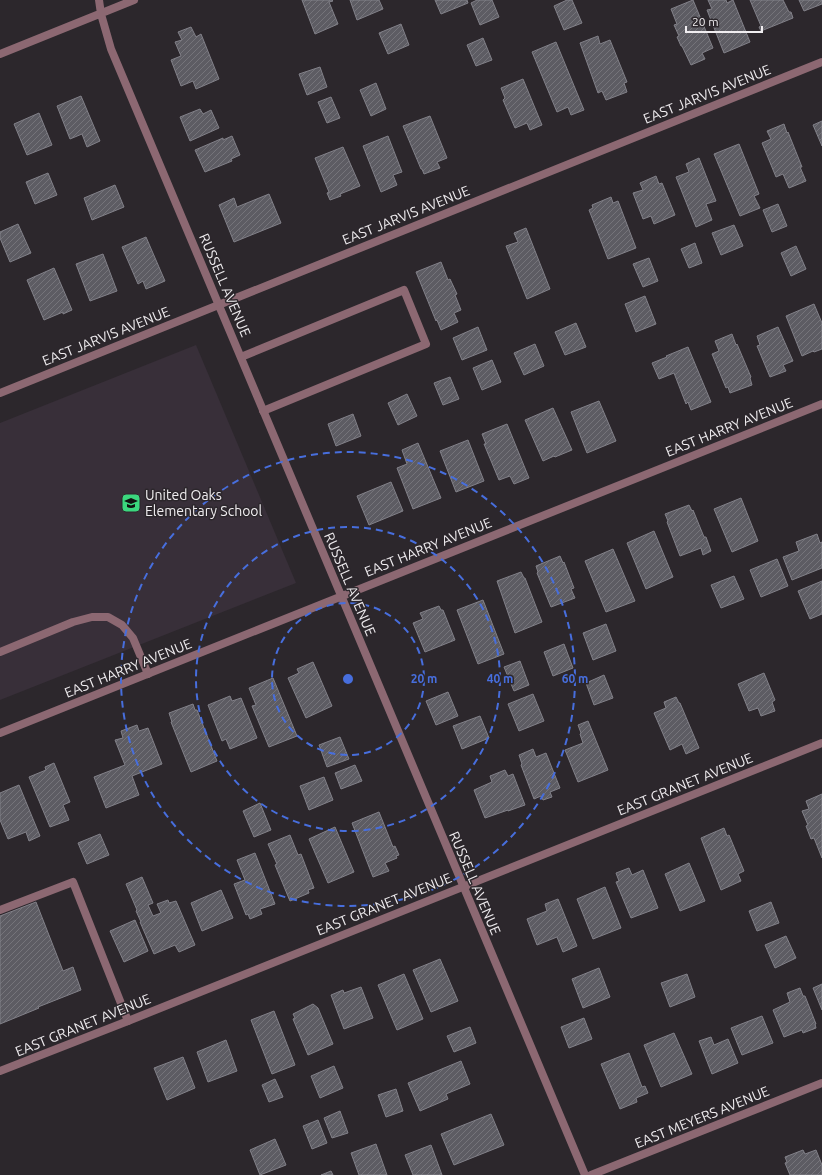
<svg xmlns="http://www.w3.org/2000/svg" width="822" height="1175" font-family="Ubuntu,sans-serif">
	<defs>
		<pattern id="building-hatch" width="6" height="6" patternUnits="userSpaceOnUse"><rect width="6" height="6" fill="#5d5c63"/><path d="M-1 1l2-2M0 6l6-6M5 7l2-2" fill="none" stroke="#75747a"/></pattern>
	</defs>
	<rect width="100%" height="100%" fill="#2c272c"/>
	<path fill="#382f39" d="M196,345L296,583L0,700V423Z"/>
	<path fill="url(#building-hatch)" stroke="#828189" d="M302,0H332L333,1L329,2L338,24L315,34Z
		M350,0H379L383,9L357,20Z
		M435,0H467L468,3L441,14Z
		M477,0H492L499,17L480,25L471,3Z
		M567,0H572L582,23L564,30L554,6Z
		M693,0L713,48L702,53L705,59L691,65L682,46H681L677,37L679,36L674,25L677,24L671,9Z
		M708,0H726L727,3L733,0L750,42L724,53L707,10L712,9Z
		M750,0H783L789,12H791L793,18L761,31L759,27L761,26Z
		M799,0H822V4L804,11Z
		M401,24L409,45L388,54L379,33Z
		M191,27L196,37L201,34L219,79L196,89L193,81L181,86L171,60L181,56L175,42L182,40L178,32Z
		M598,36L600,44L610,40L627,82L624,83L627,92L606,100L602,91L598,93L580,43Z
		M483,38L492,60L476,66L467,45Z
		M556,42L584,110L571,115L568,107L557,112L532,52Z
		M320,67L327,87L307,95L299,74Z
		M523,79L542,125L530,130L527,123L515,128L503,100L505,98L501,88Z
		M376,83L386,109L371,116L360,90Z
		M81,96L100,141L87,147L82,134L70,139L57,106Z
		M331,97L340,118L327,123L318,102Z
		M200,109L203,114L211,110L219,128L190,141L180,117Z
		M39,113L52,145L27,155L14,124Z
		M430,116L447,158L437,162L440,168L424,174L422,169H421L403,126Z
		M822,121V146L813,125Z
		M784,124L787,133L788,132L802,167H800L806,181L789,188L783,174L776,177L762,143L771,139L767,131Z
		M232,136L240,155L231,159L232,161L205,172L195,150L223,138V140Z
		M388,136L402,172L393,175L397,185L381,192L363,146Z
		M739,144L759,194L754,196L760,208L740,216L714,154Z
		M343,147L360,186L340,194L341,196L330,200L327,193L329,192L315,158Z
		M699,158L716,201L706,204L712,220L696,227L676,177L689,172L686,164Z
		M48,173L57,195L35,204L26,182Z
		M656,176L659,184L662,183L675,215L654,224L651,216L643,219L633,193L643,190L640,183Z
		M115,185L124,207L92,220L84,198Z
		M269,194L281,223L234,242L219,205L234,198L237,207Z
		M611,197L613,203L618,201L636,248L608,259L589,210L593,208L592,205Z
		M778,204L787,226L772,232L763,210Z
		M18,224L31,253L10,262L0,238V232Z
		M734,225L743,246L721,255L712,233Z
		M526,228L550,289L527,299L506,246L518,242L514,233Z
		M146,237L165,281L146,289L143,281L138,284L122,247Z
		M695,243L702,263L689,268L681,249Z
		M796,246L806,269L791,276L781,253Z
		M103,254L117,291L90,301L76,264Z
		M649,258L658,281L643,287L633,264Z
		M441,262L448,280L450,279L457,294L455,295L461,310L454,313L458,322L441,330L437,320L436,321L416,272Z
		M54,268L72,310L63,314V312L44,320L27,280Z
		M645,296L656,324L636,332L625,304Z
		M814,304L822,323V349L814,352L813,351L802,356L786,316Z
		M576,323L586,347L565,355L555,332Z
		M478,327L487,350L462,360L453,338Z
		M778,327L793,361L783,365L786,371L770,377L757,346L760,345L757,336Z
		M732,334L736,345L737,344L751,377L750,378L752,385L730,393L728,387L726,388L712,354L719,351L715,341Z
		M535,344L544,366L524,375L514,353Z
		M688,347L693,359L711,402L691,410L688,402L686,404L674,373L659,379L652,363L667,357L666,356Z
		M492,360L501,382L482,390L473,368Z
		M450,377L459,399L443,405L434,383Z
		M407,394L417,416L398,425L388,403Z
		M599,401L616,441L587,453L571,412Z
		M553,408L572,450L555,457L554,456L543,461L525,420Z
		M353,414L361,436L336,446L328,424Z
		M507,424L529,478L514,484L510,476L499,480L484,444H486L482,434Z
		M468,440L484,481L456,492L440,451Z
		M418,443L441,498L413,509L397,468L407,464L402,450Z
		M391,482L403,511L369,525L357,496Z
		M741,498L758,541L732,552L714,509Z
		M689,505L692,511L693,510L704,537H706L711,551L703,555L701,548L680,556L667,522L668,521L665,514Z
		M654,531L673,577L646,589L627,543Z
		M817,534L820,543L822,542V568L792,580L783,557L799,551L796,542Z
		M613,549L635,601L606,612L585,561Z
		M560,556L563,563L564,562L574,588L571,589L575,598L551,607L537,573L538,572L536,566Z
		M777,559L788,586L761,597L750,570Z
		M521,572L524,578H525L542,622L515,633L497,581Z
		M734,576L744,599L721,608L711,585Z
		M822,581V614L810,619L798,591Z
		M483,600L504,654L478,664L457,610Z
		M439,606L441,610H443L455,640L425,652L413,623L423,619L420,613Z
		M606,624L616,651L593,660L583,633Z
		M564,644L573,668L553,676L544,652Z
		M520,661L529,685L514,691L504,667Z
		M313,662L332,706L306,718L288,678L299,673L297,669Z
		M764,673L775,700L772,702L775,711L761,716L758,708L749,711L738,684Z
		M604,675L613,698L594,705L586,683Z
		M273,678L297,736L269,747L252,706L256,705L249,688Z
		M448,692L458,716L436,725L426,701Z
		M533,694L544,721L519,731L508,704Z
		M230,696L232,701L241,698L257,738L230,749L226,739L222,741L208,705Z
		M676,697L679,703H680L699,748L686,754L682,744L670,750L654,713L666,708L664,702Z
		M193,704L195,710H197L217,761L191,772L171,722H172L169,713Z
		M480,716L489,738L462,749L453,726Z
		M588,721L608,770L578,782L565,750L583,743L580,734L581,733L578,725Z
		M137,725L139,731L148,728L162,764L132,776L139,795L106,808L94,777L125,765L115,740L123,738L121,731Z
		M340,737L349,759L327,767L319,745Z
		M533,749L536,757L546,753L560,788L550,792L552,797L543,800L541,796L534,799L521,765L522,764L519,755Z
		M54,763L70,802L63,805L69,820L50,827L29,777L46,770L45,767Z
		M355,765L362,781L341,789L335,773Z
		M505,770L508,776L513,774L525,805L508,811V810L485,818L474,790L492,782L490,776Z
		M324,777L333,800L309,810L300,786Z
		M19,785L40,836L29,841L26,832L8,839L0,820V793Z
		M822,794V858L814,838L811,839L806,826L808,825L802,811L809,809L806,801Z
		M260,803L271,830L254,837L243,811Z
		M379,812L393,847L395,846L399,855L396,856L397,858L385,863L389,871L373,877L352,823Z
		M335,827L354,872L328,883L309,839Z
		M724,828L727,836L729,835L744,871L738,874L741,881L721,890L701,838Z
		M100,834L109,855L87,864L78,843Z
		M290,835L298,855L301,854L314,888L308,890L309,893L290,901L275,865L277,864L268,844Z
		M255,853L275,904L260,909L262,914L250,919L248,914L246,915L234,884L245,880L237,860Z
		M689,863L705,901L680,911L665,874Z
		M629,868L632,875L643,870L658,908L631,918L616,882L619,881L616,873Z
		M142,877L153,903L148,905L153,916L161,913L157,904L168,900L169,903L176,901L195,945L179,952L175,945L154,954L140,922H141L136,911L137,910L126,884Z
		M605,887L621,928L593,939L577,899Z
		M221,890L233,918L202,931L191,903Z
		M558,899L577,946L563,952L557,937L537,945L527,919L547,911L545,904Z
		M36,902L63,971L73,967L81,990L38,1007L39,1008L0,1024V916Z
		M771,902L779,923L757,931L749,911Z
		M135,920L148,951L124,962L110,931Z
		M786,936L796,958L775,968L765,945Z
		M440,959L458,1001L431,1012L413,970Z
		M599,968L610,997L583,1008L572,979Z
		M404,974L423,1019L397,1030L378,985Z
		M687,974L695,997L670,1007L661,983Z
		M822,984V1010L813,988Z
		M361,987L373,1018L344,1029L331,995L343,990L344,993Z
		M800,988L803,996H805L816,1024H815L816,1028L803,1033L802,1030L784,1037L773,1010L790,1002L787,993Z
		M313,1004L318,1008L333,1044L308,1055L293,1019L295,1018L293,1014Z
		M274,1011L295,1065L272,1074L251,1020Z
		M762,1016L773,1043L742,1055L731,1028Z
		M584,1018L592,1039L569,1048L561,1027Z
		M470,1027L476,1043L454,1052L447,1036Z
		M674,1033L692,1074L661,1087L644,1045Z
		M711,1037L714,1045L728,1039L738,1063L712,1074L699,1041Z
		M226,1040L237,1071L208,1082L197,1052Z
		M629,1053L642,1087L645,1086L648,1093L636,1098L637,1102L620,1109L601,1064Z
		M183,1057L195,1088L167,1100L154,1068Z
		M461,1061L470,1084L446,1094L448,1099L420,1111L408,1083Z
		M334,1066L343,1088L320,1098L311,1076Z
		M275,1079L283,1097L269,1102L262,1085Z
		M396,1089L403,1111L386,1117L378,1095Z
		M340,1111L348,1133L332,1138L324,1118Z
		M491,1114L504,1145L454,1165L441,1134Z
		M318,1120L327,1143L312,1149L303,1126Z
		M275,1139L286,1165L260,1175L250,1150Z
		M376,1144L387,1175H359L351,1153Z
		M431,1145L442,1175H413L405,1155Z
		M803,1150L805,1154L816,1150L822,1165V1175H790L785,1163L787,1162L785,1157Z
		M331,1171L333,1175H321Z"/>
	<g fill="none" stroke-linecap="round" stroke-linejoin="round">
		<path stroke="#8c6872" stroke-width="8" d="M241,357L404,290L426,344L263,411
			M0,652L73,622L92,617H108L122,625L133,638L148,674
			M0,910L73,882L128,1021"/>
		<path stroke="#8c6872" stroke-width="8" d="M99,0L101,14L111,49L585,1175
			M0,54L134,0
			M0,393L822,62
			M0,733L822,404
			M0,1071L128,1021L822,743
			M591,1175L822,1083"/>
	</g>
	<g fill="none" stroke="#476edd" stroke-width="2" stroke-dasharray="7 5">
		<circle cx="348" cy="679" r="76"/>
		<circle cx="348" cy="679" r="152"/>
		<circle cx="348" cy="679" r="227"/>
	</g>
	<defs>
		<symbol id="school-square" viewBox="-11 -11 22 22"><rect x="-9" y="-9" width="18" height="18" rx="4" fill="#3bd77e" stroke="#2c272c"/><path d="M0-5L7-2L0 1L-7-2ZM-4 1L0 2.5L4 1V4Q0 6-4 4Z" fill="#111"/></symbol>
	</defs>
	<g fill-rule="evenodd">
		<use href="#school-square" x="120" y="492" width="22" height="22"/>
	</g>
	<g text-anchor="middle" stroke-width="3" stroke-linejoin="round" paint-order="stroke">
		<g font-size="14" fill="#f0edf0" stroke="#2c272c">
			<text transform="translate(707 94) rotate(-22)" y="5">EAST JARVIS AVENUE</text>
			<text transform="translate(406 215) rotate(-22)" y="5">EAST JARVIS AVENUE</text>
			<text transform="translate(225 285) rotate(67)" y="5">RUSSELL AVENUE</text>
			<text transform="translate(106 336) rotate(-22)" y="5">EAST JARVIS AVENUE</text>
			<text transform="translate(729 427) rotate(-22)" y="5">EAST HARRY AVENUE</text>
			<text transform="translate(428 547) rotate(-22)" y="5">EAST HARRY AVENUE</text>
			<text transform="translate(350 584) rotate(67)" y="5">RUSSELL AVENUE</text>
			<text transform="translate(128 668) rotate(-22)" y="5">EAST HARRY AVENUE</text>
			<text transform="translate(685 784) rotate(-22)" y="5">EAST GRANET AVENUE</text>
			<text transform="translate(475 883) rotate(67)" y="5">RUSSELL AVENUE</text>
			<text transform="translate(384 904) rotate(-22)" y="5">EAST GRANET AVENUE</text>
			<text transform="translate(83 1025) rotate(-22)" y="5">EAST GRANET AVENUE</text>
			<text transform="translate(702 1117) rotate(-22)" y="5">EAST MEYERS AVENUE</text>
		</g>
		<g font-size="14" fill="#f0edf0" stroke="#2c272c" text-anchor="start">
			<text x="145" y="500">United Oaks<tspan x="145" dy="16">Elementary School</tspan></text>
		</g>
	</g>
	<circle cx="348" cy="679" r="6" fill="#476edd" stroke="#2c272c" stroke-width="2"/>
	<g font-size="12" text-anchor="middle" font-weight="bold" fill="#476edd" stroke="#2c272c" stroke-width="3" stroke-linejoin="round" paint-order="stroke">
		<text x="424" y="683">20 m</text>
		<text x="500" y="683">40 m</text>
		<text x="575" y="683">60 m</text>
	</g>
	<path d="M686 26v6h76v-6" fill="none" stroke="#f0edf0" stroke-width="2"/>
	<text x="692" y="26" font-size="12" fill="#f0edf0" stroke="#2c272c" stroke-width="3" paint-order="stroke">20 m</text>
</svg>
